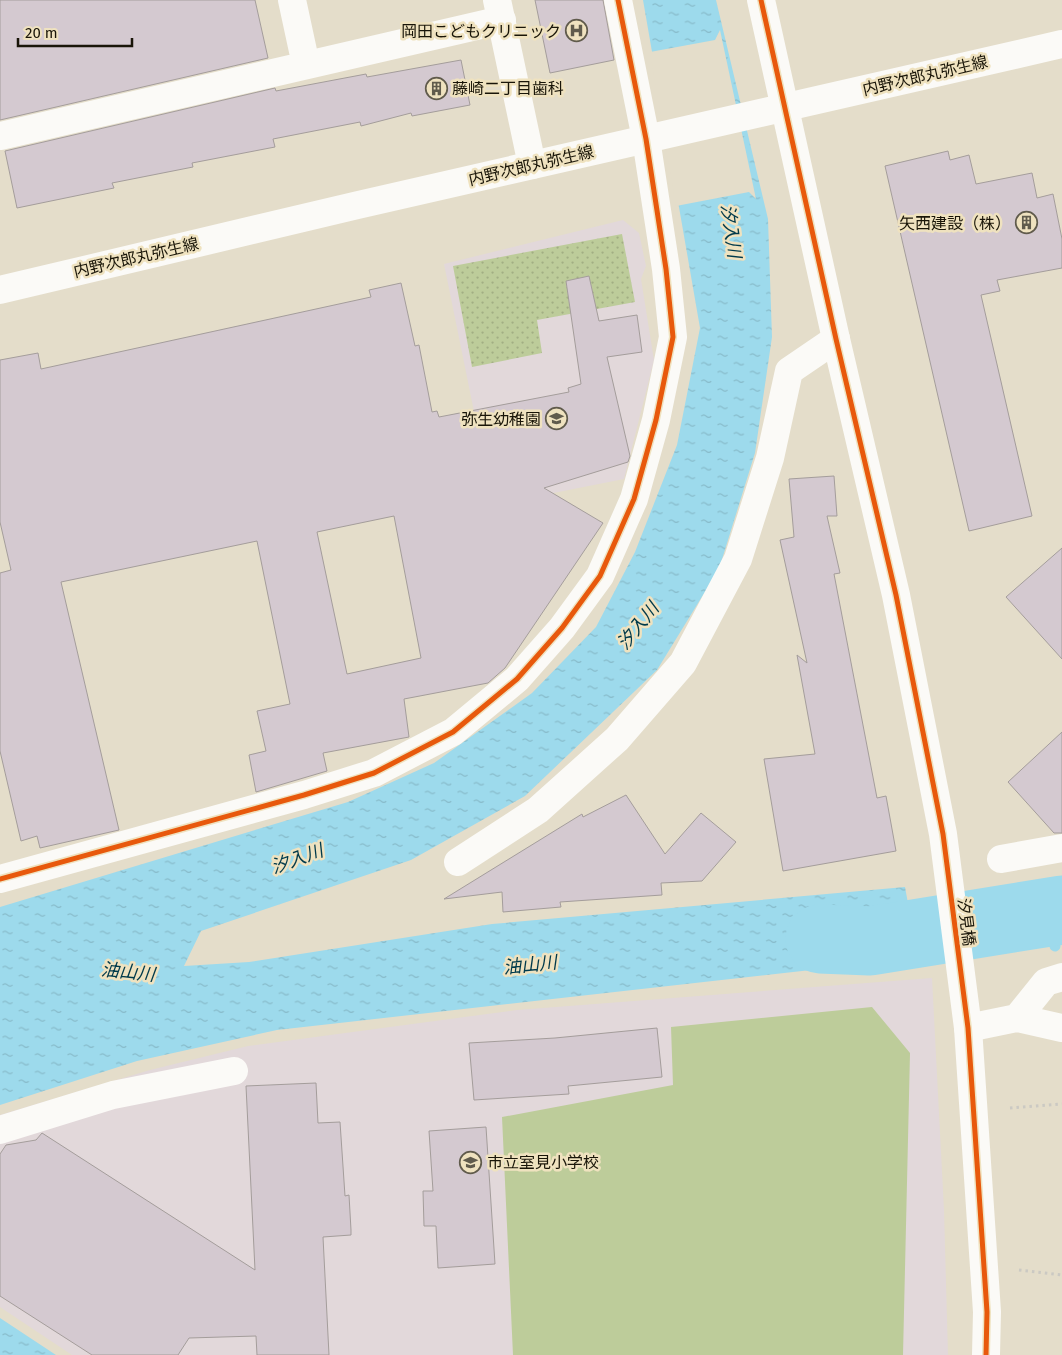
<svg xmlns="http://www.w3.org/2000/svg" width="1062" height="1355" font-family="'Fira Sans','Noto Sans JP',sans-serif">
	<defs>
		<pattern id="park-dots" width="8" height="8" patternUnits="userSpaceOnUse" patternTransform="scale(1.25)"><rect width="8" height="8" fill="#bdcc9a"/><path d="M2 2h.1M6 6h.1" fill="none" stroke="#a2ae83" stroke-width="1.8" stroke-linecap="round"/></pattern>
		<pattern id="water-ripples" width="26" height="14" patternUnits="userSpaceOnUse" patternTransform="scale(1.25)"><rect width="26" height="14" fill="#9ddaec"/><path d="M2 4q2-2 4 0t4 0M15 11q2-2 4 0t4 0" fill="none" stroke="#87bac9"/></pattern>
	</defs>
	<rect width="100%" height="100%" fill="#e4ddca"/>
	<path fill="#e2d8da" d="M623,220L639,233L646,266L641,279L654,360L624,479L493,505L444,264Z
		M932,978L944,1210L948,1355H72L0,1307V1115L150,1070L248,1046L517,1010Z"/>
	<path fill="#bdcc9a" d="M872,1007L910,1053L903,1355H513L502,1117L673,1085L671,1027Z"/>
	<path fill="url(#park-dots)" d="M622,234L635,302L537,320L542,353L472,367L453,266Z"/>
	<path fill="url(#water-ripples)" d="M643,0H716L768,219L772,337L755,453L719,569L657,670L525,796L411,860L201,931L184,966L249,962L492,924L905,887L918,958L277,1030L137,1061L0,1105V907L348,802L434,763L532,693L596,627L635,552L677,445L700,328Z
		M0,1318L56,1355H0Z"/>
	<path fill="#e4ddca" d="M720,30L756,199L749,192L676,206L650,52L715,40Z"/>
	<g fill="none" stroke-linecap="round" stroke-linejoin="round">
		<path stroke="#9ddaec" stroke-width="11" d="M1048,913L1055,946"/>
		<path stroke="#9ddaec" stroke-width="69" d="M820,939L870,941L1062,910"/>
	</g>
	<path fill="#d4c9d0" stroke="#a49d9b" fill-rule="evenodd" d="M0,0H255L268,58L0,120Z
		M535,0H603L614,60L550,73Z
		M461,60L470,105L412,116L411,113L361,126L360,122L273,139L275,147L192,163L193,167L112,183L114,188L17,208L5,151L275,88L276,91L366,74L367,77Z
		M948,151L950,160L969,155L976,184L1032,173L1037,198L1053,194L1062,239V268L997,280L1000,291L981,295L1032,516L969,531L885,166Z
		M589,276L599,321L637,315L642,352L607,357L630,456L628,462L544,488L603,523L505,668L488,683L404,699L409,737L323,753L327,771L256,792L249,755L266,751L257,711L290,704L257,541L61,582L119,830L40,848L37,836L21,841L0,751V573L11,570L0,522V360L38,353L41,369L371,297L369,290L401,283L415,346L419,345L432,412L437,411L439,417L569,392L568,388L581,384L566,281ZM394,516L421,658L347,674L317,532Z
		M834,476L837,516H827L840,573L834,574L877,798L886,796L896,851L783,871L764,759L815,754L797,655L807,663L780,540L794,537L789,479Z
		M1062,548V659L1006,597Z
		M1062,732V833H1054L1008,782Z
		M626,795L665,854L701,813L736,842L702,881L661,883L662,895L560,902L561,907L503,912L502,892L444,899L582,814L583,817Z
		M657,1028L662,1077L568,1086L569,1094L474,1100L469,1043L555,1038Z
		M316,1083L318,1123L340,1122L345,1196L349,1195L351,1230V1235L323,1237L329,1355H257L256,1336L189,1338L178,1355H92L0,1296V1154L6,1145L36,1140L42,1133L255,1270L246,1086Z
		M486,1127L495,1264L438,1268L436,1226H424L423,1191H433L429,1131Z"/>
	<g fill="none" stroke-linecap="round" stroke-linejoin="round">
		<path stroke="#cbc9c3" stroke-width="3" stroke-dasharray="2.5 4" stroke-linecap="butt" d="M1010,1108L1062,1104
			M1019,1270L1062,1275"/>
		<path stroke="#fbfaf7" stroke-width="28" d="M292,0L306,65
			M0,136L502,20
			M1001,859L1062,848
			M458,862L538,810L617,739L683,663L738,559L770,458L789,371L836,339
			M0,879L304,795L374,773L453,732L517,679L562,628L600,576L634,499L656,420L673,337L666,269L646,139L618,0
			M1017,1018L1062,1028
			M968,1028L1017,1018L1046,982L1062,977
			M0,1130L113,1095L234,1071"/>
		<path stroke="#fbfaf7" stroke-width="28" d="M497,0L532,165
			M761,0L836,339L896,595L943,834L968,1028L987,1312L986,1355"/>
		<path stroke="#fbfaf7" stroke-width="28" d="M0,290L358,205L1062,44"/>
		<defs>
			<path id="cycleway" d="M761,0L836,339L896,595L943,834L968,1028L987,1312L986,1355
				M0,879L304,795L374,773L453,732L517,679L562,628L600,576L634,499L656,420L673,337L666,269L646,139L618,0"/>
		</defs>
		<use href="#cycleway" stroke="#efe2bf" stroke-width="8"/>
		<use href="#cycleway" stroke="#e8590c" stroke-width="5"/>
	</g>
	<defs>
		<symbol id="hospital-ring" viewBox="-11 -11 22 22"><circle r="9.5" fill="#efe2bf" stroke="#605b4c" stroke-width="1.5"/><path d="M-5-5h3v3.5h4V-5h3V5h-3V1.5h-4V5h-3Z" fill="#605b4c"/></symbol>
		<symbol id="building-ring" viewBox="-11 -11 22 22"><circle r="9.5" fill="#efe2bf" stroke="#605b4c" stroke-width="1.5"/><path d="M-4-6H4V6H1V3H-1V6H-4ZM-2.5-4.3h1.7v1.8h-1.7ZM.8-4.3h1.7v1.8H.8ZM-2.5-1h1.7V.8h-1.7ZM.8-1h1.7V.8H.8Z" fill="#605b4c"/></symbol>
		<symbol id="school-ring" viewBox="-11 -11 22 22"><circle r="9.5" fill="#efe2bf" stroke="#605b4c" stroke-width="1.5"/><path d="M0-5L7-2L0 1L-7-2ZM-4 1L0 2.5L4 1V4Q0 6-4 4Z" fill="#605b4c"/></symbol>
	</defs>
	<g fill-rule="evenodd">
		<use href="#hospital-ring" x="564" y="18" width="25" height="25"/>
		<use href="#building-ring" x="424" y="76" width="25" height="25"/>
		<use href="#building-ring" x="1014" y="210" width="25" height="25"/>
		<use href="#school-ring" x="544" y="406" width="25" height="25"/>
		<use href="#school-ring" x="458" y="1150" width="25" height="25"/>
	</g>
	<g text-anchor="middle" stroke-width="5" stroke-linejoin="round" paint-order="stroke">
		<g font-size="16" fill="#191508" stroke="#efe2bf" text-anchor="end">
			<text x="561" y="37">岡田こどもクリニック</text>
			<text x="452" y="94" text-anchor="start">藤崎二丁目歯科</text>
			<text x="1011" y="229">矢西建設（株）</text>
			<text x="541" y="425">弥生幼稚園</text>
			<text x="487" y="1168" text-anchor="start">市立室見小学校</text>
		</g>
		<g font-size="16" fill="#191508" stroke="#efe2bf">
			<text transform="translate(925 75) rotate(-13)" y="6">内野次郎丸弥生線</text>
			<text transform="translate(531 165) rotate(-13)" y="6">内野次郎丸弥生線</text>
			<text transform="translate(136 257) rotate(-13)" y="6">内野次郎丸弥生線</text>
			<text transform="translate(967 922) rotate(83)" y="6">汐見橋</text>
		</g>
		<g font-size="18" font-style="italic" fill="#003a4b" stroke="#efe2bf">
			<text transform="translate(731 231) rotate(82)" y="6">汐入川</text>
			<text transform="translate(638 626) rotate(-51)" y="6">汐入川</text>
			<text transform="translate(297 859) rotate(-20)" y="6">汐入川</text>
			<text transform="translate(530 965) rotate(-6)" y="6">油山川</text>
			<text transform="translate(128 972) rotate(6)" y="6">油山川</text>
		</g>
	</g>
	<path d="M18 38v8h114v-8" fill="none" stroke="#191508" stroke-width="2.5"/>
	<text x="25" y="38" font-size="15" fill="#191508" stroke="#efe2bf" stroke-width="4" paint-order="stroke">20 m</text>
</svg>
